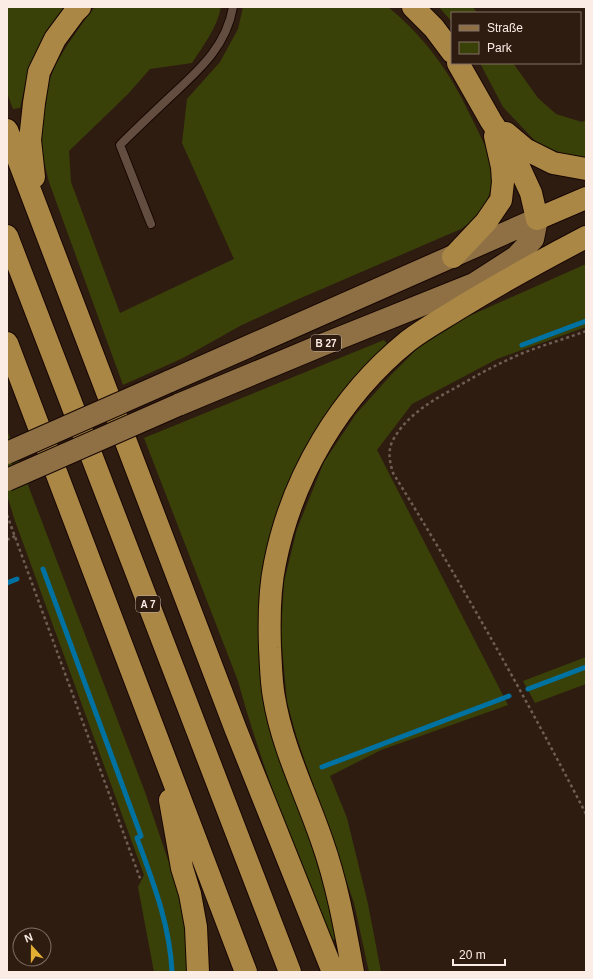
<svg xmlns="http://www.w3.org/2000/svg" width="593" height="979" font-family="Arial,sans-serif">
	<rect width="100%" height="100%" fill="#2f1c11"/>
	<path fill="#3a4108" d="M7,7H66L26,82L20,108L13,109L7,93Z
		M96,7H221C217,28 203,46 192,63L150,69L128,94L69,151L71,182L120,313L234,259L182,143L187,99L220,62L238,29L243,7H388C414,28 435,53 452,81C465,103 476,127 487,150C494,173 494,196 478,216C474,221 466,225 461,229L294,301L240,326L183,358L123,385L49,182C47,173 44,164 43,155C40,123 43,85 60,57C70,40 81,25 93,9Z
		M439,7H473L477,13H452V22Z
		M480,63H513L538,98L556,114L582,122L586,120V159L561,153L538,144L503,107Z
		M586,264V327L497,359L412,404L377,450L508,705L381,750L330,776L347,818L368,904L381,972H369L354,903L297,738L287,702L281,634L284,582L297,529L324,462L356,414L391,375L420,346L467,317Z
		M384,340L389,346L365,369L263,578L297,802L315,857L330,909L336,939L329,941C297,855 262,769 238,681L144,438Z
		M7,430L145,792L169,863L183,910L189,951L187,972H154L138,887L144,875L15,521L7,495Z
		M586,657V684L535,703L523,681Z"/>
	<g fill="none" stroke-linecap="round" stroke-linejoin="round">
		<path stroke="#0072a2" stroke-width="5" d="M522,345L586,321
			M43,569L141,836L137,838C153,882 170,925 172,972
			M7,583L17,579
			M528,689L586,667
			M322,767L509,696"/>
		<defs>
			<path id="lane" d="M151,224L120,145C137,128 154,112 171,96C199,70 226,47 233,7"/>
			<path id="primary" d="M168,382L537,219
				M178,405L322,345L474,284L516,257L533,239L537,219"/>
			<path id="highway" d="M413,7L434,28L452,52
				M458,63L491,121L514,156L531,193L537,219L586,198
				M7,130L236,730L333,972
				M506,133L525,149L553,163L586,169
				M34,177L30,140L34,103L39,72L55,39L75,12L80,7
				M7,236L290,972
				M453,257L486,222L501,200L503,182L502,167L495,136
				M7,343L246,972
				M170,800L182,868L190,894L196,927L198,972
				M353,972C345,928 337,883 322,841C306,794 282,747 274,697C271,681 271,664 270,648C269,620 269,591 275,563C292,477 340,396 408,341C425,328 444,318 461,307C502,282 544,259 586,237"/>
		</defs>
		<use href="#lane" stroke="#160601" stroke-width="10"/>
		<use href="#primary" stroke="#160601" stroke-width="24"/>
		<use href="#highway" stroke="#160601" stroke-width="24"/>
		<path stroke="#6f5e54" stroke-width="2.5" stroke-dasharray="3 3" stroke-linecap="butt" d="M586,331C565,339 543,345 523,353C499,363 477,375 455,388C431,401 406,416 393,440C387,451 390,463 393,473C462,584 526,698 586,814
			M7,515L141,881
			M7,540L15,536"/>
		<use href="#lane" stroke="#634d41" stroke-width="8"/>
		<use href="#primary" stroke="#8e7044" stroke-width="22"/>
		<use href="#highway" stroke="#ab8746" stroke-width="22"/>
		<defs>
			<path id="primary-bridge" d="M7,453L168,382
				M7,480L178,405"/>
		</defs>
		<use href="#primary-bridge" stroke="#160601" stroke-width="24" stroke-linecap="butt"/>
		<use href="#primary-bridge" stroke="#8e7044" stroke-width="22"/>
	</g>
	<g text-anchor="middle" stroke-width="3" stroke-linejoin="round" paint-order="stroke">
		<g fill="#2f1c11" stroke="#beaea5" stroke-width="1">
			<rect x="311" y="335" width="30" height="16" rx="3"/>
			<rect x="136" y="596" width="24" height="16" rx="3"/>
		</g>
		<g font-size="10" font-weight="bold" fill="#fbede5">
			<text x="326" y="347">B 27</text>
			<text x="148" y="608">A 7</text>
		</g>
	</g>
	<rect width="593" height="979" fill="none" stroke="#fbede5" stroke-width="16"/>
	<rect x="451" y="12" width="130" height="52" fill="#2f1c11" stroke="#817066"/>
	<rect x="459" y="25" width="20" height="6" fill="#8e7044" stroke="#817066"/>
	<text x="487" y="32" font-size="12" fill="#fbede5">Straße</text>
	<rect x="459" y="42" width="20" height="12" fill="#3a4108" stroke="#817066"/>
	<text x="487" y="52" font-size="12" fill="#fbede5">Park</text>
	<g transform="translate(32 947) rotate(339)"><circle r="19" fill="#2f1c11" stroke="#817066"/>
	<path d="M0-3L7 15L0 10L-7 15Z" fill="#e3ae34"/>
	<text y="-6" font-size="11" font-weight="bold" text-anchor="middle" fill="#fbede5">N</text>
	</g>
	<path d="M453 959v6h52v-6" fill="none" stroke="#fbede5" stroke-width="2"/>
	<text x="459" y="959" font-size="12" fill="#fbede5" stroke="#2f1c11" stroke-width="3" paint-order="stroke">20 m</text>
</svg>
